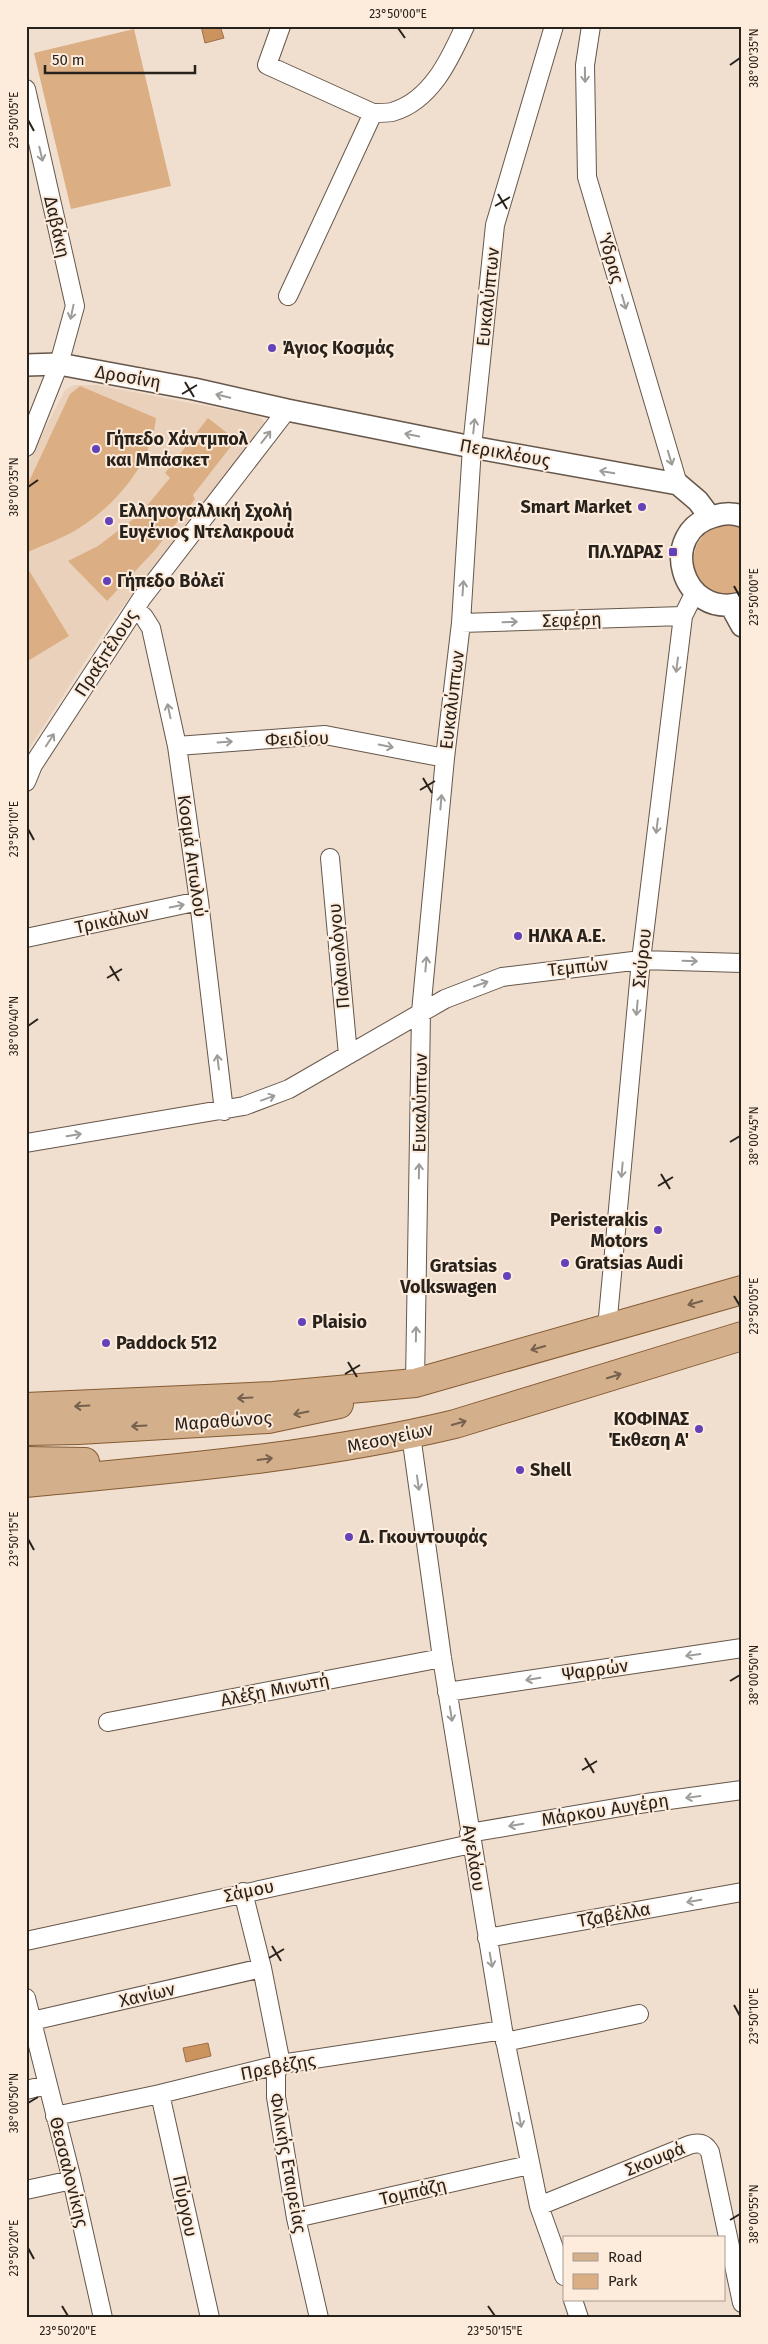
<svg xmlns="http://www.w3.org/2000/svg" width="768" height="2344" font-family="'Fira Sans',sans-serif">
	<rect width="100%" height="100%" fill="#f0dece"/>
	<path fill="#e9d1bc" d="M74,385H96L258,416L264,421L266,428L260,440L147,575L108,626L26,753V467L65,390Z"/>
	<path fill="#dcae83" d="M134,29L171,186L71,209L34,53Z
		M80,386L156,418C151,465 115,506 76,530C61,539 43,545 26,553V488L70,394Z
		M208,418L236,440L193,495L195,499L155,550L107,601L68,561L98,546L140,514L170,478L165,473Z
		M735,525L742,528V593C736,594 728,596 722,596C685,593 684,535 719,526C724,525 730,526 735,525Z
		M28,569L69,636L26,662V571Z"/>
	<path fill="#cb935e" stroke="#9a714a" d="M201,26H220L224,38L205,43Z
		M208,2043L211,2056L186,2062L183,2048Z"/>
	<g fill="none" stroke-linecap="round" stroke-linejoin="round">
		<defs>
			<path id="minor" d="M281,26L267,65L373,113L288,296
				M591,26L585,65L587,177L678,484
				M26,89L75,306L59,364L26,447
				M373,113C379,113 386,113 392,112C431,101 450,59 465,26
				M135,609L144,617L151,628L177,746L199,901L224,1111
				M461,623L683,616
				M177,746L325,735L445,758
				M26,782L33,765L142,598L287,410
				M330,858L348,1055
				M26,938L199,901
				M26,1143L244,1106L289,1089L445,999L502,977L641,960L742,963
				M607,1328L641,960L683,616L695,592
				M415,1383L421,1012L445,758L461,623L472,447L495,225L554,26
				M411,1435L442,1658L503,2030L539,2206L564,2276
				M447,1692L742,1648
				M108,1722L442,1658
				M469,1833L639,1804L742,1790
				M243,1892L262,1968L281,2064L276,2073V2097L296,2218L319,2318
				M487,1938L742,1892
				M26,1941L471,1844
				M26,1998L72,2180L103,2318
				M32,2021L262,1968
				M505,2042L639,2014
				M26,2090L47,2085
				M160,2094L210,2318
				M55,2116L160,2094L281,2064L503,2030
				M26,2190L72,2180
				M539,2206L689,2145C698,2142 705,2143 710,2152L742,2303
				M296,2218L529,2165
				M573,2300L579,2318"/>
			<path id="tertiary" d="M26,365L59,364L194,389L287,410L472,447L678,484L698,501L710,517
				M742,516C733,513 724,513 715,516C657,531 680,620 742,603
				M731,606L742,626"/>
			<path id="primary" d="M26,1407L273,1396L415,1383L742,1290
				M26,1431L78,1430L268,1419L339,1404
				M26,1461L85,1462
				M26,1483C170,1469 314,1458 455,1424L742,1336"/>
		</defs>
		<use href="#minor" stroke="#66574a" stroke-width="20"/>
		<use href="#tertiary" stroke="#66574a" stroke-width="24"/>
		<use href="#primary" stroke="#845b33" stroke-width="30"/>
		<use href="#minor" stroke="#fff" stroke-width="18"/>
		<use href="#tertiary" stroke="#fff" stroke-width="21"/>
		<use href="#primary" stroke="#d3af8c" stroke-width="28"/>
	</g>
	<defs><path id="oneway-shaft" d="M-6 0H5M1.5-3L5.5 0L1.5 3" fill="none" stroke-width="1.6" stroke-linecap="round" stroke-linejoin="round" transform="scale(1.25)"/></defs>
	<g stroke="#9e9c99">
		<use href="#oneway-shaft" transform="translate(585 75) rotate(89)"/>
		<use href="#oneway-shaft" transform="translate(41 154) rotate(77)"/>
		<use href="#oneway-shaft" transform="translate(624 302) rotate(74)"/>
		<use href="#oneway-shaft" transform="translate(72 312) rotate(102)"/>
		<use href="#oneway-shaft" transform="translate(223 396) rotate(-167)"/>
		<use href="#oneway-shaft" transform="translate(474 426) rotate(-84)"/>
		<use href="#oneway-shaft" transform="translate(412 435) rotate(-169)"/>
		<use href="#oneway-shaft" transform="translate(266 437) rotate(-52)"/>
		<use href="#oneway-shaft" transform="translate(670 458) rotate(73)"/>
		<use href="#oneway-shaft" transform="translate(607 472) rotate(-170)"/>
		<use href="#oneway-shaft" transform="translate(463 588) rotate(-86)"/>
		<use href="#oneway-shaft" transform="translate(510 622) rotate(-2)"/>
		<use href="#oneway-shaft" transform="translate(677 665) rotate(97)"/>
		<use href="#oneway-shaft" transform="translate(169 711) rotate(-102)"/>
		<use href="#oneway-shaft" transform="translate(50 740) rotate(-57)"/>
		<use href="#oneway-shaft" transform="translate(225 742) rotate(-4)"/>
		<use href="#oneway-shaft" transform="translate(386 746) rotate(11)"/>
		<use href="#oneway-shaft" transform="translate(441 802) rotate(-85)"/>
		<use href="#oneway-shaft" transform="translate(657 826) rotate(97)"/>
		<use href="#oneway-shaft" transform="translate(177 906) rotate(-12)"/>
		<use href="#oneway-shaft" transform="translate(690 961) rotate(2)"/>
		<use href="#oneway-shaft" transform="translate(426 964) rotate(-85)"/>
		<use href="#oneway-shaft" transform="translate(481 984) rotate(-19)"/>
		<use href="#oneway-shaft" transform="translate(637 1008) rotate(95)"/>
		<use href="#oneway-shaft" transform="translate(218 1062) rotate(-97)"/>
		<use href="#oneway-shaft" transform="translate(268 1098) rotate(-20)"/>
		<use href="#oneway-shaft" transform="translate(74 1135) rotate(-9)"/>
		<use href="#oneway-shaft" transform="translate(622 1170) rotate(95)"/>
		<use href="#oneway-shaft" transform="translate(419 1171) rotate(-89)"/>
		<use href="#oneway-shaft" transform="translate(416 1334) rotate(-89)"/>
		<use href="#oneway-shaft" transform="translate(418 1483) rotate(82)"/>
		<use href="#oneway-shaft" transform="translate(693 1655) rotate(172)"/>
		<use href="#oneway-shaft" transform="translate(533 1679) rotate(171)"/>
		<use href="#oneway-shaft" transform="translate(451 1714) rotate(81)"/>
		<use href="#oneway-shaft" transform="translate(693 1797) rotate(172)"/>
		<use href="#oneway-shaft" transform="translate(516 1825) rotate(170)"/>
		<use href="#oneway-shaft" transform="translate(694 1901) rotate(170)"/>
		<use href="#oneway-shaft" transform="translate(491 1960) rotate(80)"/>
		<use href="#oneway-shaft" transform="translate(520 2120) rotate(79)"/>
	</g>
	<g stroke="#75614e">
		<use href="#oneway-shaft" transform="translate(695 1303) rotate(164)"/>
		<use href="#oneway-shaft" transform="translate(538 1348) rotate(164)"/>
		<use href="#oneway-shaft" transform="translate(614 1376) rotate(-17)"/>
		<use href="#oneway-shaft" transform="translate(245 1398) rotate(177)"/>
		<use href="#oneway-shaft" transform="translate(82 1406) rotate(177)"/>
		<use href="#oneway-shaft" transform="translate(301 1413) rotate(169)"/>
		<use href="#oneway-shaft" transform="translate(459 1423) rotate(-16)"/>
		<use href="#oneway-shaft" transform="translate(139 1426) rotate(177)"/>
		<use href="#oneway-shaft" transform="translate(265 1459) rotate(-7)"/>
	</g>
	<path fill="none" stroke="#28221c" stroke-width="2" d="M398,28L405,38M730,65L740,58M28,120L34,131M498,194L507,209M495,206L510,197M185,382L194,397M182,394L197,385M28,487L38,480M734,586L740,597M423,778L432,793M420,790L435,781M28,829L34,840M110,966L119,981M107,978L122,969M28,1026L38,1019M730,1142L740,1136M661,1174L670,1189M658,1186L673,1177M734,1296L740,1306M348,1362L357,1377M345,1374L360,1365M28,1539L34,1550M730,1681L740,1675M585,1758L594,1773M582,1770L597,1761M272,1946L281,1961M269,1958L284,1949M734,2005L740,2016M28,2103L38,2097M730,2220L740,2214M28,2248L34,2259M62,2306L68,2316M488,2306L495,2316"/>
	<g fill="#6341b9" stroke="#fdebdb" stroke-width="2">
		<circle cx="272" cy="348" r="5"/>
		<circle cx="96" cy="449" r="5"/>
		<circle cx="642" cy="507" r="5"/>
		<circle cx="109" cy="521" r="5"/>
		<rect x="668" y="547" width="10" height="10" rx="2.5"/>
		<circle cx="107" cy="581" r="5"/>
		<circle cx="518" cy="936" r="5"/>
		<circle cx="658" cy="1230" r="5"/>
		<circle cx="565" cy="1263" r="5"/>
		<circle cx="507" cy="1276" r="5"/>
		<circle cx="302" cy="1322" r="5"/>
		<circle cx="106" cy="1343" r="5"/>
		<circle cx="699" cy="1429" r="5"/>
		<circle cx="520" cy="1470" r="5"/>
		<circle cx="349" cy="1537" r="5"/>
	</g>
	<g text-anchor="middle" stroke-width="4" stroke-linejoin="round" paint-order="stroke">
		<g font-size="18" fill="#28221c" stroke="#fdebdb">
			<text transform="translate(57 227) rotate(77)" y="6">Δαβάκη</text>
			<text transform="translate(611 258) rotate(74)" y="6">Ύδρας</text>
			<text transform="translate(488 297) rotate(-84)" y="6">Ευκαλύπτων</text>
			<text transform="translate(128 377) rotate(10)" y="6">Δροσίνη</text>
			<text transform="translate(505 453) rotate(10)" y="6">Περικλέους</text>
			<text transform="translate(572 620) rotate(-2)" y="6">Σεφέρη</text>
			<text transform="translate(106 653) rotate(-57)" y="6">Πραξιτέλους</text>
			<text transform="translate(452 700) rotate(-83)" y="6">Ευκαλύπτων</text>
			<text transform="translate(297 739) rotate(-2)" y="6">Φειδίου</text>
			<text transform="translate(192 856) rotate(82)" y="6">Κοσμά Αιτωλού</text>
			<text transform="translate(112 920) rotate(-12)" y="6">Τρικάλων</text>
			<text transform="translate(339 956) rotate(-95)" y="6">Παλαιολόγου</text>
			<text transform="translate(642 958) rotate(-84)" y="6">Σκύρου</text>
			<text transform="translate(578 967) rotate(-6)" y="6">Τεμπών</text>
			<text transform="translate(420 1103) rotate(-89)" y="6">Ευκαλύπτων</text>
			<text transform="translate(223 1421) rotate(-4)" y="6">Μαραθώνος</text>
			<text transform="translate(390 1438) rotate(-12)" y="6">Μεσογείων</text>
			<text transform="translate(595 1670) rotate(-8)" y="6">Ψαρρών</text>
			<text transform="translate(275 1690) rotate(-11)" y="6">Αλέξη Μινωτή</text>
			<text transform="translate(605 1810) rotate(-9)" y="6">Μάρκου Αυγέρη</text>
			<text transform="translate(474 1858) rotate(81)" y="6">Αγελάου</text>
			<text transform="translate(249 1891) rotate(-12)" y="6">Σάμου</text>
			<text transform="translate(614 1915) rotate(-10)" y="6">Τζαβέλλα</text>
			<text transform="translate(147 1995) rotate(-13)" y="6">Χανίων</text>
			<text transform="translate(278 2067) rotate(-11)" y="6">Πρεβέζης</text>
			<text transform="translate(655 2159) rotate(-22)" y="6">Σκουφά</text>
			<text transform="translate(288 2163) rotate(80)" y="6">Φιλικής Εταιρείας</text>
			<text transform="translate(69 2172) rotate(76)" y="6">Θεσσαλονίκης</text>
			<text transform="translate(413 2192) rotate(-13)" y="6">Τομπάζη</text>
			<text transform="translate(185 2206) rotate(78)" y="6">Πύργου</text>
		</g>
		<g font-size="18" font-weight="bold" fill="#28221c" stroke="#fdebdb" text-anchor="start">
			<text x="282" y="354">Άγιος Κοσμάς</text>
			<text x="106" y="445">Γήπεδο Χάντμπολ<tspan x="106" dy="21">και Μπάσκετ</tspan></text>
			<text x="632" y="513" text-anchor="end">Smart Market</text>
			<text x="119" y="517">Ελληνογαλλική Σχολή<tspan x="119" dy="21">Ευγένιος Ντελακρουά</tspan></text>
			<text x="663" y="558" text-anchor="end">ΠΛ.ΥΔΡΑΣ</text>
			<text x="117" y="587">Γήπεδο Βόλεϊ</text>
			<text x="528" y="942">ΗΛΚΑ Α.Ε.</text>
			<text x="648" y="1226" text-anchor="end">Peristerakis<tspan x="648" dy="21">Motors</tspan></text>
			<text x="575" y="1269">Gratsias Audi</text>
			<text x="497" y="1272" text-anchor="end">Gratsias<tspan x="497" dy="21">Volkswagen</tspan></text>
			<text x="312" y="1328">Plaisio</text>
			<text x="116" y="1349">Paddock 512</text>
			<text x="689" y="1425" text-anchor="end">ΚΟΦΙΝΑΣ<tspan x="689" dy="21">Έκθεση Α'</tspan></text>
			<text x="530" y="1476">Shell</text>
			<text x="359" y="1543">Δ. Γκουντουφάς</text>
		</g>
	</g>
	<rect width="768" height="2344" fill="none" stroke="#fdebdb" stroke-width="55"/>
	<rect x="563" y="2236" width="162" height="65" fill="#fdebdb" stroke="#a89b8f"/>
	<rect x="573" y="2253" width="25" height="8" fill="#d3af8c" stroke="#a89b8f"/>
	<text x="608" y="2262" font-size="15" fill="#28221c">Road</text>
	<rect x="573" y="2274" width="25" height="15" fill="#dcae83" stroke="#a89b8f"/>
	<text x="608" y="2286" font-size="15" fill="#28221c">Park</text>
	<path d="M45 65v8h150v-8" fill="none" stroke="#28221c" stroke-width="2.5"/>
	<text x="52" y="65" font-size="15" fill="#28221c" stroke="#fdebdb" stroke-width="4" paint-order="stroke">50 m</text>
	<rect x="28" y="28" width="712" height="2288" fill="none" stroke="#28221c" stroke-width="2"/>
	<g font-size="12" text-anchor="middle" fill="#28221c">
		<text x="398" y="18">23°50'00"E</text>
		<text transform="translate(754 58) rotate(-90)" y="4">38°00'35"N</text>
		<text transform="translate(14 120) rotate(-90)" y="4">23°50'05"E</text>
		<text transform="translate(14 487) rotate(-90)" y="4">38°00'35"N</text>
		<text transform="translate(754 597) rotate(-90)" y="4">23°50'00"E</text>
		<text transform="translate(14 829) rotate(-90)" y="4">23°50'10"E</text>
		<text transform="translate(14 1026) rotate(-90)" y="4">38°00'40"N</text>
		<text transform="translate(754 1136) rotate(-90)" y="4">38°00'45"N</text>
		<text transform="translate(754 1306) rotate(-90)" y="4">23°50'05"E</text>
		<text transform="translate(14 1539) rotate(-90)" y="4">23°50'15"E</text>
		<text transform="translate(754 1675) rotate(-90)" y="4">38°00'50"N</text>
		<text transform="translate(754 2016) rotate(-90)" y="4">23°50'10"E</text>
		<text transform="translate(14 2103) rotate(-90)" y="4">38°00'50"N</text>
		<text transform="translate(754 2214) rotate(-90)" y="4">38°00'55"N</text>
		<text transform="translate(14 2248) rotate(-90)" y="4">23°50'20"E</text>
		<text x="68" y="2335">23°50'20"E</text>
		<text x="495" y="2335">23°50'15"E</text>
	</g>
</svg>
